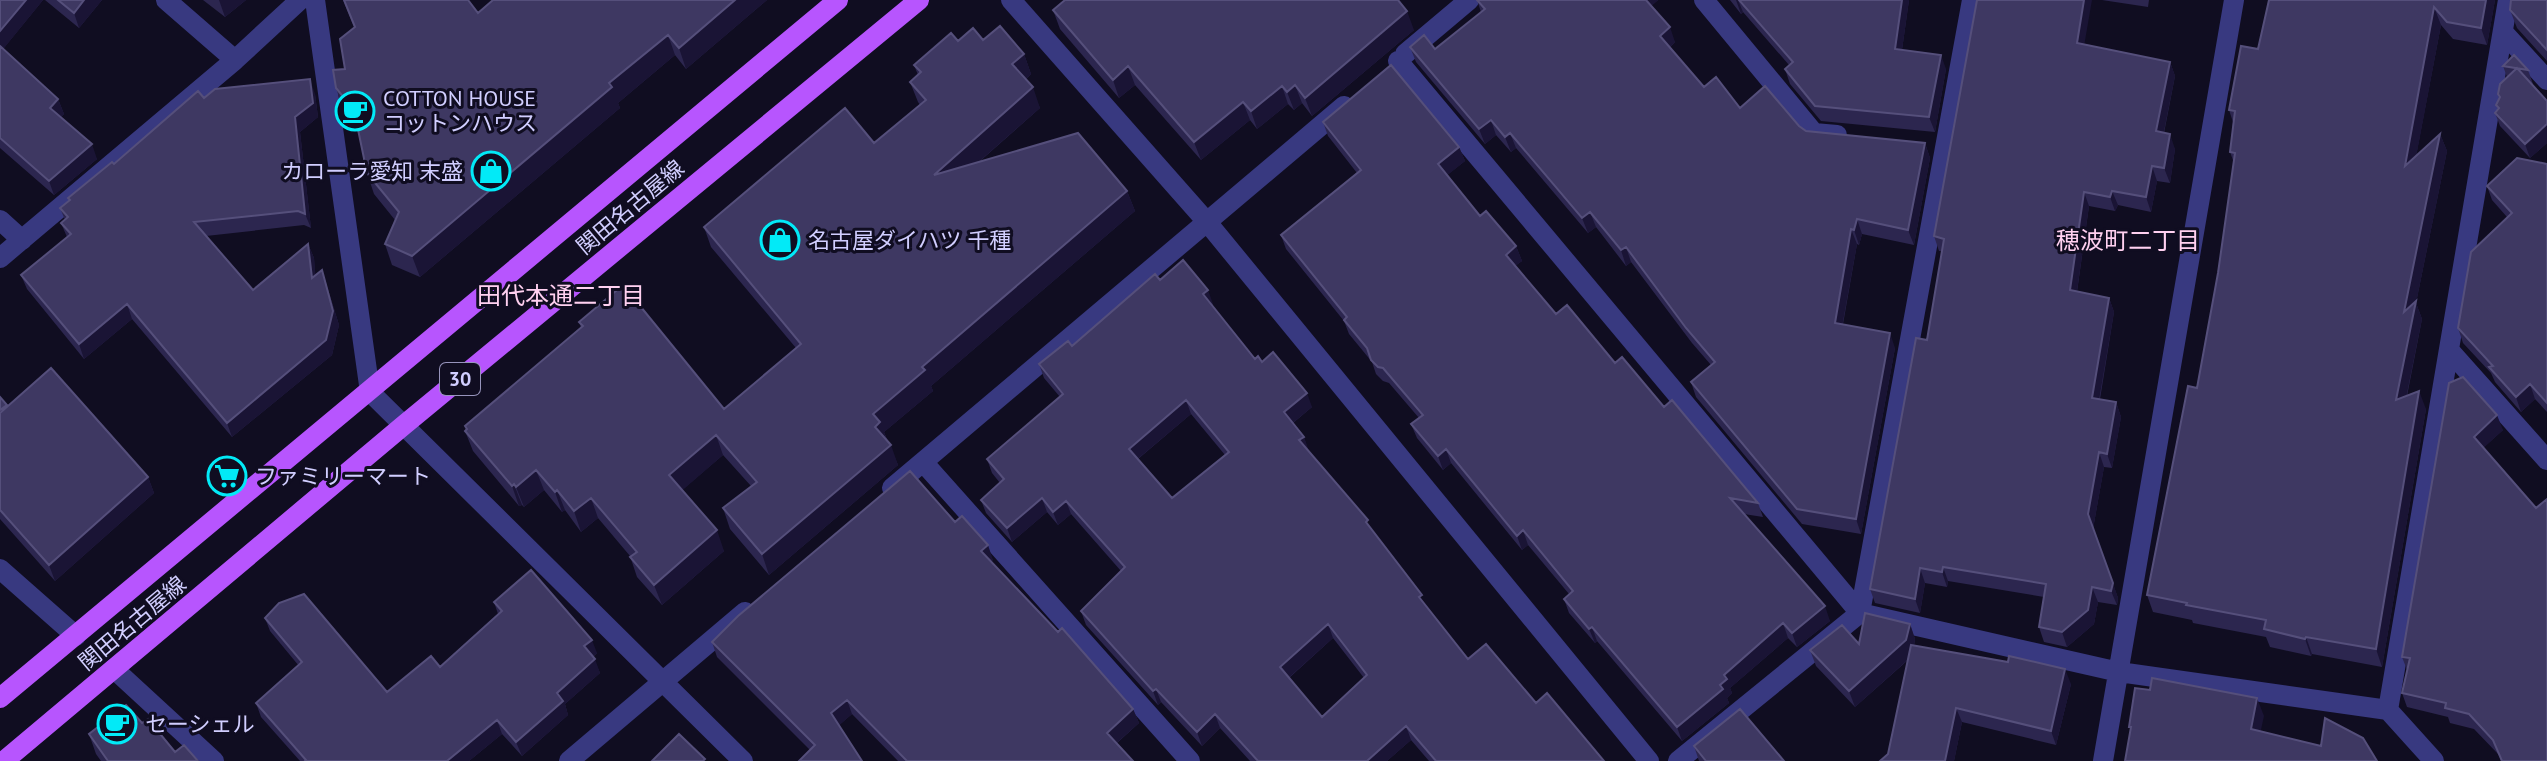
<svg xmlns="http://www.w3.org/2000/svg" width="2547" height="761" font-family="'PT Sans','Noto Sans JP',sans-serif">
	<rect width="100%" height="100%" fill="#100d21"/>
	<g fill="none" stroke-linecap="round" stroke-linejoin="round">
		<path stroke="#383980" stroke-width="20" d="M166,0L235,60
			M315,0L370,392L743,761
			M1011,0L1207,222L1649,761
			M1704,0L1814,133L1837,135
			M2503,32L2547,80
			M1405,54L1469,0
			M1398,61L1860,613L2119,672L2388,710
			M0,220L22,240
			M0,258L235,60L300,0
			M2449,350L2547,460
			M923,462L1190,761
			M892,488L1344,106
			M0,569L76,636
			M114,669L214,761
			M569,761L745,612
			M1678,761L1860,613L1972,0
			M2103,761L2234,0
			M2434,761L2388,710L2508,0"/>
		<path stroke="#b755fe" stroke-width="20" d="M0,698L838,0
			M4,761L404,425L919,0"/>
	</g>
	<path fill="#2c264f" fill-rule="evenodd" d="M0,0H43L3,49L58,99L64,114L61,117L97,159L54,195L0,148Z
		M45,0H102L79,28Z
		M203,0H246L225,17Z
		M343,0H468L478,13L767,0L686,69L675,55L618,103L620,108L420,277L392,265L385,244L395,220L374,194L367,173L357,126L343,109L336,88L345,69L354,27Z
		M1477,0H1658L1651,6L1675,42L1670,47L1704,87L1740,108L1799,126L1806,131L1925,143L1930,158L1914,245L1862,234L1859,245L1857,244L1843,324L1895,348L1861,534L1802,524L1696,397L1691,382L1711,365L1692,343L1631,262L1626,266L1596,227L1588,233L1516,148L1511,152L1496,135L1485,144L1416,62L1410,47L1435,49L1481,12Z
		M1730,0H1909L1902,50L1946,69L1935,132L1821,121L1790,84L1785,69L1789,65L1743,12L1741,14Z
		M2102,0H2149L2148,7Z
		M2269,0H2495L2487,45L2453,39L2441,25L2416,156L2440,134L2447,151L2416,303L2422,319L2407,396L2426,409L2382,667L2312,654L2311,656L2270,647L2266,637L2193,623L2192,620L2153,612L2147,595L2197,388L2218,273L2234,163L2230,152L2233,122L2229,110L2258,49Z
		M2547,0V61L2517,28L2510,10Z
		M1053,10L1414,30L1312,116L1302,103L1294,110L1288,104L1257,129L1250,120L1201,160L1135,85L1119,98L1060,29Z
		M983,40L1024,54L1031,74L1026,79L1040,108L979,162L1127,191L1135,211L931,386L933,391L884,432L898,465L769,575L730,529L723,508L751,486L723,455L682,490L724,551L662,605L637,577L630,556L598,518L581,532L565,510L562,512L544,490L524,507L522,505L519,506L473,451L465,431L466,430L465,426L581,328L579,322L724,409L796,348L711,247L704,227L874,143L920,105L918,102L910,82L918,75L914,65L958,41Z
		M2084,45L2170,62L2175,76L2164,133L2175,149L2170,183L2157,181L2151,212L2118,205L2115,211L2089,206L2077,292L2109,298L2114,312L2100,399L2116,402L2121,417L2112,468L2104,467L2093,529L2118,598L2117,605L2098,602L2094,624L2067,647L2044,642L2039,627L2044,597L1948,581L1947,587L1925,583L1920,613L1875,603L1870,589L1927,340L1942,251H1939L1934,236Z
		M2503,66L2528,70L2533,84L2530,83L2547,101V143L2530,158L2500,126L2495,113L2498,109L2496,105L2499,98L2498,94L2507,77Z
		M315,94L318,117L300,132L311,228L304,225L206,236L253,290L308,244L314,258L315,275L322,270L339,325L332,355L232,437L132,319L84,359L27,289L21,275L67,237L61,223L65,220L60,208L69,201L68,198L114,164L204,98Z
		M1323,122L1459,147L1465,161L1447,175L1480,216L1516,246L1522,261L1515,266L1556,314L1615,363L1664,407L1758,503L1763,517L1744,514L1830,621L1797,647L1788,638L1730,688L1732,693L1727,698L1729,703L1682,741L1597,641L1595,643L1569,613L1564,599L1569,594L1528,545L1522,550L1451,463L1443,470L1417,438L1411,424L1419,418L1389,383L1383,381L1376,374L1372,362L1349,334L1344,321L1286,249L1281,235L1357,173L1328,136Z
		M2547,164V412L2535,399L2521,412L2495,382L2491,373L2463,343L2458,328L2507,217L2492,200L2487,186Z
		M1160,280L1213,304L1212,305L1255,359L1262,362L1312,407L1293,423L1304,437L1308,451L1370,527L1426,606L1468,659L1536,703L1604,761H1429L1411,740L1387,761H1250L1220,728L1202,746L1161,702L1158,705L1086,625L1081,611L1121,571L1071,514L1058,525L1047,512L1012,542L986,513L981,500L1000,483L992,473L987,459L1060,397L1044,378L1039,364L1072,346ZM1191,414L1225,455L1172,498L1138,459ZM1333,638L1364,678L1322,717L1289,678Z
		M2449,383L2503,430L2483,448L2536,508L2547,761H2501L2499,755L2474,729L2450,723L2448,717L2407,707L2402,693L2407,670L2402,657Z
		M0,397L7,406L148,477L154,493L55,581L0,519Z
		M955,522L993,560L990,562L1133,709L1139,723L1117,743L1133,761H898L852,714L810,750L717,657L712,642Z
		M494,602L597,653L593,657L600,673L565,704L568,715L522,756L502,734L469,761H300L261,717L256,703L299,666L270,631L265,618L387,692L440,667L498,614Z
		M1910,624L1915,639L1914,646L2071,684L2056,745L1962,722L1954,761H1880L1888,754L1908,660L1855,707L1816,666L1810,650L1859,644Z
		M142,723L175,752L198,761H101L96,754L89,734Z
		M1694,746L1784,761H1699Z"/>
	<path fill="#1a1435" d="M26,0H43L0,53V31Z
		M84,0H102L79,28L74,13Z
		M219,0H246L225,17Z
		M735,0H767L686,69L679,48Z
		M1643,0H1658L1647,10Z
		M1736,0H1738L1743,12L1741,14Z
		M1902,0H1909L1900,64L1895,49Z
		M2084,0H2092L2082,58L2077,43Z
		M2486,0H2495L2487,45L2481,28Z
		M2434,7L2441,25L2411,184L2405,166Z
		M1407,11L1414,30L1312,116L1305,98Z
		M1670,27L1675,42L1665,51L1660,36Z
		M668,35L675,55L618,103L620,108L420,277L412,256L609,83Z
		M1024,54L1031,74L1020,84L1012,64Z
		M1941,55L1946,69L1935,132L1929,117Z
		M2170,62L2175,76L2161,146L2156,131Z
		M1128,66L1135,85L1119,98L1113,80Z
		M310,79L315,94L318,117L300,132L311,228L305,214L295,117Z
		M1295,85L1302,103L1294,110L1287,92Z
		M1282,86L1288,104L1257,129L1251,111Z
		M1033,87L1040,108L941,195L934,175Z
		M58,99L64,114L56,123L50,108Z
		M1243,102L1250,120L1201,160L1194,142Z
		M1491,120L1496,135L1485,144L1479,129Z
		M2547,124V143L2530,158L2525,144Z
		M1510,133L1516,148L1511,152L1505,137Z
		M2170,134L2175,149L2170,183L2164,168Z
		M2440,134L2447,151L2416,303L2422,319L2402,418L2396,400L2404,312Z
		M1925,143L1930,158L1914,245L1908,230Z
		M92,144L97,159L54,195L49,181Z
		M1459,147L1465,161L1444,178L1438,164Z
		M2152,166L2157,181L2151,212L2146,197Z
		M1127,191L1135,211L931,386L933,391L884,432L888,443L875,427L873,414L922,367Z
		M2112,191L2118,205L2115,211L2110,197Z
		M2084,192L2089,206L2075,305L2070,290Z
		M1590,212L1596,227L1588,233L1582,218Z
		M1857,219L1862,234L1859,245L1854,230Z
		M1851,229L1857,244L1840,338L1835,323Z
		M308,244L314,258L317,292L312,278Z
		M1516,246L1522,261L1511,269L1506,255Z
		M1626,247L1631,262L1626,266L1621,250Z
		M322,270L339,325L332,355L232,437L227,423Z
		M1208,290L1213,304L1208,308L1203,294Z
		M2109,298L2114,312L2097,412L2092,398Z
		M127,304L132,319L84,359L79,344Z
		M1890,333L1895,348L1861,534L1856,519Z
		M2530,384L2535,399L2521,412L2516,397Z
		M2419,391L2426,409L2382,667L2376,649Z
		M1307,393L1312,407L1289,426L1284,412Z
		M1186,400L1191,414L1134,462L1129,449Z
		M2116,402L2121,417L2112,468L2107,454Z
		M2497,415L2503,430L2479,452L2474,437Z
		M716,435L723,455L677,495L669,475Z
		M1304,437L1309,451L1304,454L1299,440Z
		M891,445L898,465L769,575L762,554Z
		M1446,449L1451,463L1443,470L1438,456Z
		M2099,452L2104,467L2093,529L2088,514Z
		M536,470L544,490L524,507L516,487Z
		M148,477L154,493L55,581L49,565Z
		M514,484L522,505L519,506L512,486Z
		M557,490L565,510L562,512L555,492Z
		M591,498L598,518L581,532L574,511Z
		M1042,498L1047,512L1012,542L1007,528Z
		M1066,501L1071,514L1058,525L1053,512Z
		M717,530L724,551L662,605L654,585Z
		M1523,530L1528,545L1522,550L1517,536Z
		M988,545L993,560L986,566L981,551Z
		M1943,567L1948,581L1947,587L1942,572Z
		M1920,568L1925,583L1920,613L1915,599Z
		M2113,583L2118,598L2117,605L2111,591Z
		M2092,587L2098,602L2094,624L2067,647L2062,632Z
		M1825,606L1830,621L1797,647L1792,633Z
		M1783,623L1788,638L1730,688L1732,693L1727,698L1729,703L1682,741L1677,727L1720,685L1724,675Z
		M1328,624L1333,638L1285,681L1280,667Z
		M1910,624L1915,639L1912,656L1855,707L1849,691Z
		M1592,627L1597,641L1595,643L1589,629Z
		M2306,637L2312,654L2311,656L2305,639Z
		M592,640L597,653L589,660L584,646Z
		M595,659L600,673L565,704L568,715L522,756L516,742L557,693Z
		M2065,669L2071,684L2056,745L2051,731Z
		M1156,689L1161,702L1158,705L1153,691Z
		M2257,698L2264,716L2257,748L2251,729Z
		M847,700L852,714L836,728L831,713Z
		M1956,708L1962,722L1954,761H1945Z
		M1133,709L1139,723L1112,747L1107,733Z
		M1215,714L1220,728L1202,746L1197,732Z
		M497,720L502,734L469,761H447Z
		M1406,726L1411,740L1387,761H1367Z"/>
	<path fill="#3e3862" stroke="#554f7b" stroke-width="2" fill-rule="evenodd" d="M0,0H26L0,31Z
		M58,0H84L74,13Z
		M344,0H468L478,13L493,0H735L679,48L668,35L609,83L612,87L412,256L385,244L399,212L367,173L354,110L336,88L333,70L345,69L340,39L355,27Z
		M1065,0H1398L1407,11L1305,98L1295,85L1287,92L1282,86L1251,111L1243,102L1194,142L1128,66L1113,80L1053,10Z
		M1477,0H1646L1670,27L1660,36L1704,87L1716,77L1740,108L1765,86L1799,126L1806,131L1925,143L1908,230L1857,219L1854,230L1851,229L1835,323L1890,333L1856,519L1797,509L1691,382L1715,362L1686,328L1626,247L1621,250L1590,212L1582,218L1510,133L1505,137L1491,120L1479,129L1410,47L1424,35L1435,49L1485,9Z
		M1739,0H1902L1895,49L1941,55L1929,117L1815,106L1785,69L1793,62Z
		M1977,0H2084L2077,43L2170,62L2156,131L2170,134L2164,168L2152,166L2146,197L2112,191L2110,197L2084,192L2070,290L2109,298L2092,398L2116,402L2107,454L2099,452L2088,514L2113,583L2111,591L2092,587L2088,610L2062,632L2039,627L2046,584L1943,567L1942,572L1920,568L1915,599L1870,589L1916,338L1927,340L1944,239L1934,236Z
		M2269,0H2486L2481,28L2447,22L2434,7L2405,166L2440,134L2404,312L2416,301L2396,400L2419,391L2376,649L2306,637L2305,639L2264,629L2266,620L2186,605L2187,603L2147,595L2188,386L2197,388L2218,273L2235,153L2230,152L2235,111L2229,110L2241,46L2258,49Z
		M2511,0H2547V50L2510,10Z
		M1000,26L1024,54L1012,64L1033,87L934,175L1078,133L1127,191L922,367L925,370L873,414L880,422L875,427L891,445L762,554L723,508L757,482L716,435L669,475L717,530L654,585L630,557L637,552L591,498L574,511L557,490L555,492L536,470L516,487L514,484L512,486L465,431L467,429L465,426L583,326L579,322L623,285L724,409L801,344L704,227L845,108L874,143L926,100L910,82L921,72L914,65L951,33L958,41L973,28L983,40Z
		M0,46L58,99L50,108L92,144L49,181L0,138Z
		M2514,55L2528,70L2503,66Z
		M1391,65L1459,147L1438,164L1480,216L1486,211L1516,246L1506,255L1556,314L1567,305L1615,363L1622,357L1664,407L1672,400L1758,503L1730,498L1825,606L1792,633L1783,623L1724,675L1727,679L1720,685L1723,689L1677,727L1592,627L1589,629L1564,599L1573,591L1523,530L1517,536L1446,449L1438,456L1411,424L1423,415L1383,368L1378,367L1371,360L1367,348L1344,320L1347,317L1281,235L1361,170L1323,122Z
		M2517,68L2547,101V124L2525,144L2495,113L2499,108L2496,105L2500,97L2498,94L2500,84Z
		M310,79L313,103L295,117L305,214L298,211L194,222L253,290L308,244L312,278L322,270L333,311L326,340L227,423L127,304L79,344L21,275L71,234L61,223L68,217L60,208L70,200L68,198L112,162L114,164L198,91L204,98L215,89Z
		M2517,158L2547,164V403L2530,384L2516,397L2489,367L2493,366L2458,328L2471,252L2512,213L2487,186Z
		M1183,260L1208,290L1203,294L1255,359L1258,356L1262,362L1273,352L1307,393L1284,412L1304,437L1299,440L1368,520L1366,522L1422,595L1419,597L1468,659L1486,644L1536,703L1547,693L1604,761H1436L1406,726L1367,761H1258L1215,714L1197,732L1156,689L1153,691L1081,611L1125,567L1066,501L1053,512L1042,498L1007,528L981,500L1004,479L987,459L1063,394L1039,364L1068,341L1072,346L1155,274L1160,280ZM1186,400L1229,452L1172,498L1129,449ZM1328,624L1367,675L1322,717L1280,667Z
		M51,368L148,477L49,565L0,510V413Z
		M2463,377L2497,415L2474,437L2536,508L2547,499V761H2502L2493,740L2469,714L2445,708L2446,703L2402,693L2410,658L2402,657L2449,383Z
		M0,397L7,405L0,410Z
		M910,471L955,522L962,516L988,545L981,551L1058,632L1062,628L1133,709L1107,733L1133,761H907L847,700L831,713L862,761H799L815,745L712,642L738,616Z
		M531,570L592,640L584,646L595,659L557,693L563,701L516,742L497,720L447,761H305L306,760L256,703L302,662L265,618L279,603L304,594L387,692L431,656L440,667L502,611L494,602Z
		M1865,613L1910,624L1906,640L1849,691L1810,650L1842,625L1859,644Z
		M1911,645L2008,662L2009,656L2065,669L2051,731L1956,708L1945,761H1880L1888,754Z
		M2152,678L2257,698L2251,729L2321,746L2325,718L2363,738L2377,761H2125L2131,727H2129L2135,688L2150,690Z
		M126,705L142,723L148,719L175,752L184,745L198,761H108L89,734Z
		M1740,709L1784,761H1706L1694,746Z
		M679,734L705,759L703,761H652Z"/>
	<defs>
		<symbol id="cafe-ring" viewBox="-11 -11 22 22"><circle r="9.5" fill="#100d21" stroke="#02eaf7" stroke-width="1.5"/><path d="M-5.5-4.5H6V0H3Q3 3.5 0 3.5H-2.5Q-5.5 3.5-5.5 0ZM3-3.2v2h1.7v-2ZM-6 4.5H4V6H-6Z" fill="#02eaf7"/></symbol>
		<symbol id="shop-ring" viewBox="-11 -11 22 22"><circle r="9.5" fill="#100d21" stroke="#02eaf7" stroke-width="1.5"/><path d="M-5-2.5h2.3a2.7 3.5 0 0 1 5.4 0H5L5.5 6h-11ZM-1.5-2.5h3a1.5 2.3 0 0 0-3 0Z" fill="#02eaf7"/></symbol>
		<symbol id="supermarket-ring" viewBox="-11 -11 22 22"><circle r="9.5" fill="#100d21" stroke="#02eaf7" stroke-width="1.5"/><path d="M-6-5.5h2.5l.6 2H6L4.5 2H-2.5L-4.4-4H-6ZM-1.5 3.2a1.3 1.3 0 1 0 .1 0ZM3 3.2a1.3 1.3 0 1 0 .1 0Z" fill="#02eaf7"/></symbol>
	</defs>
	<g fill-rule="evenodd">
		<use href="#cafe-ring" x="333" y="89" width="44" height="44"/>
		<use href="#shop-ring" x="469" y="149" width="44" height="44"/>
		<use href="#shop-ring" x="758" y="218" width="44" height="44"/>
		<use href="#supermarket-ring" x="205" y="454" width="44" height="44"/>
		<use href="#cafe-ring" x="95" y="702" width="44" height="44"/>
	</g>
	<g text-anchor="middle" stroke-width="6" stroke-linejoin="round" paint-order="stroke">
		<rect fill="#100d21" stroke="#9794bc" stroke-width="2" x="440" y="363" width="40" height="32" rx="6"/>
		<g font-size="20" font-weight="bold" fill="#d1ceff">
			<text x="460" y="386">30</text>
		</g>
		<g font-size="22" fill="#d1ceff" stroke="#100d21" text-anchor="start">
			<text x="383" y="106">COTTON HOUSE<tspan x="383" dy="25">コットンハウス</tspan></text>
			<text x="463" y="179" text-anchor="end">カローラ愛知 末盛</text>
			<text x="808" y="248">名古屋ダイハツ 千種</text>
			<text x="255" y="484">ファミリーマート</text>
			<text x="145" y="732">セーシェル</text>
		</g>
		<g font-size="22" fill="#d1ceff" stroke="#100d21">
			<text transform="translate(630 207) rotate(-40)" y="8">関田名古屋線</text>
			<text transform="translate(132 623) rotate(-40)" y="8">関田名古屋線</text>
		</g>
		<g font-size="24" fill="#ffd0f0" stroke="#100d21">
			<text x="2128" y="249">穂波町二丁目</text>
			<text x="561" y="304">田代本通二丁目</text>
		</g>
	</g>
</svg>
